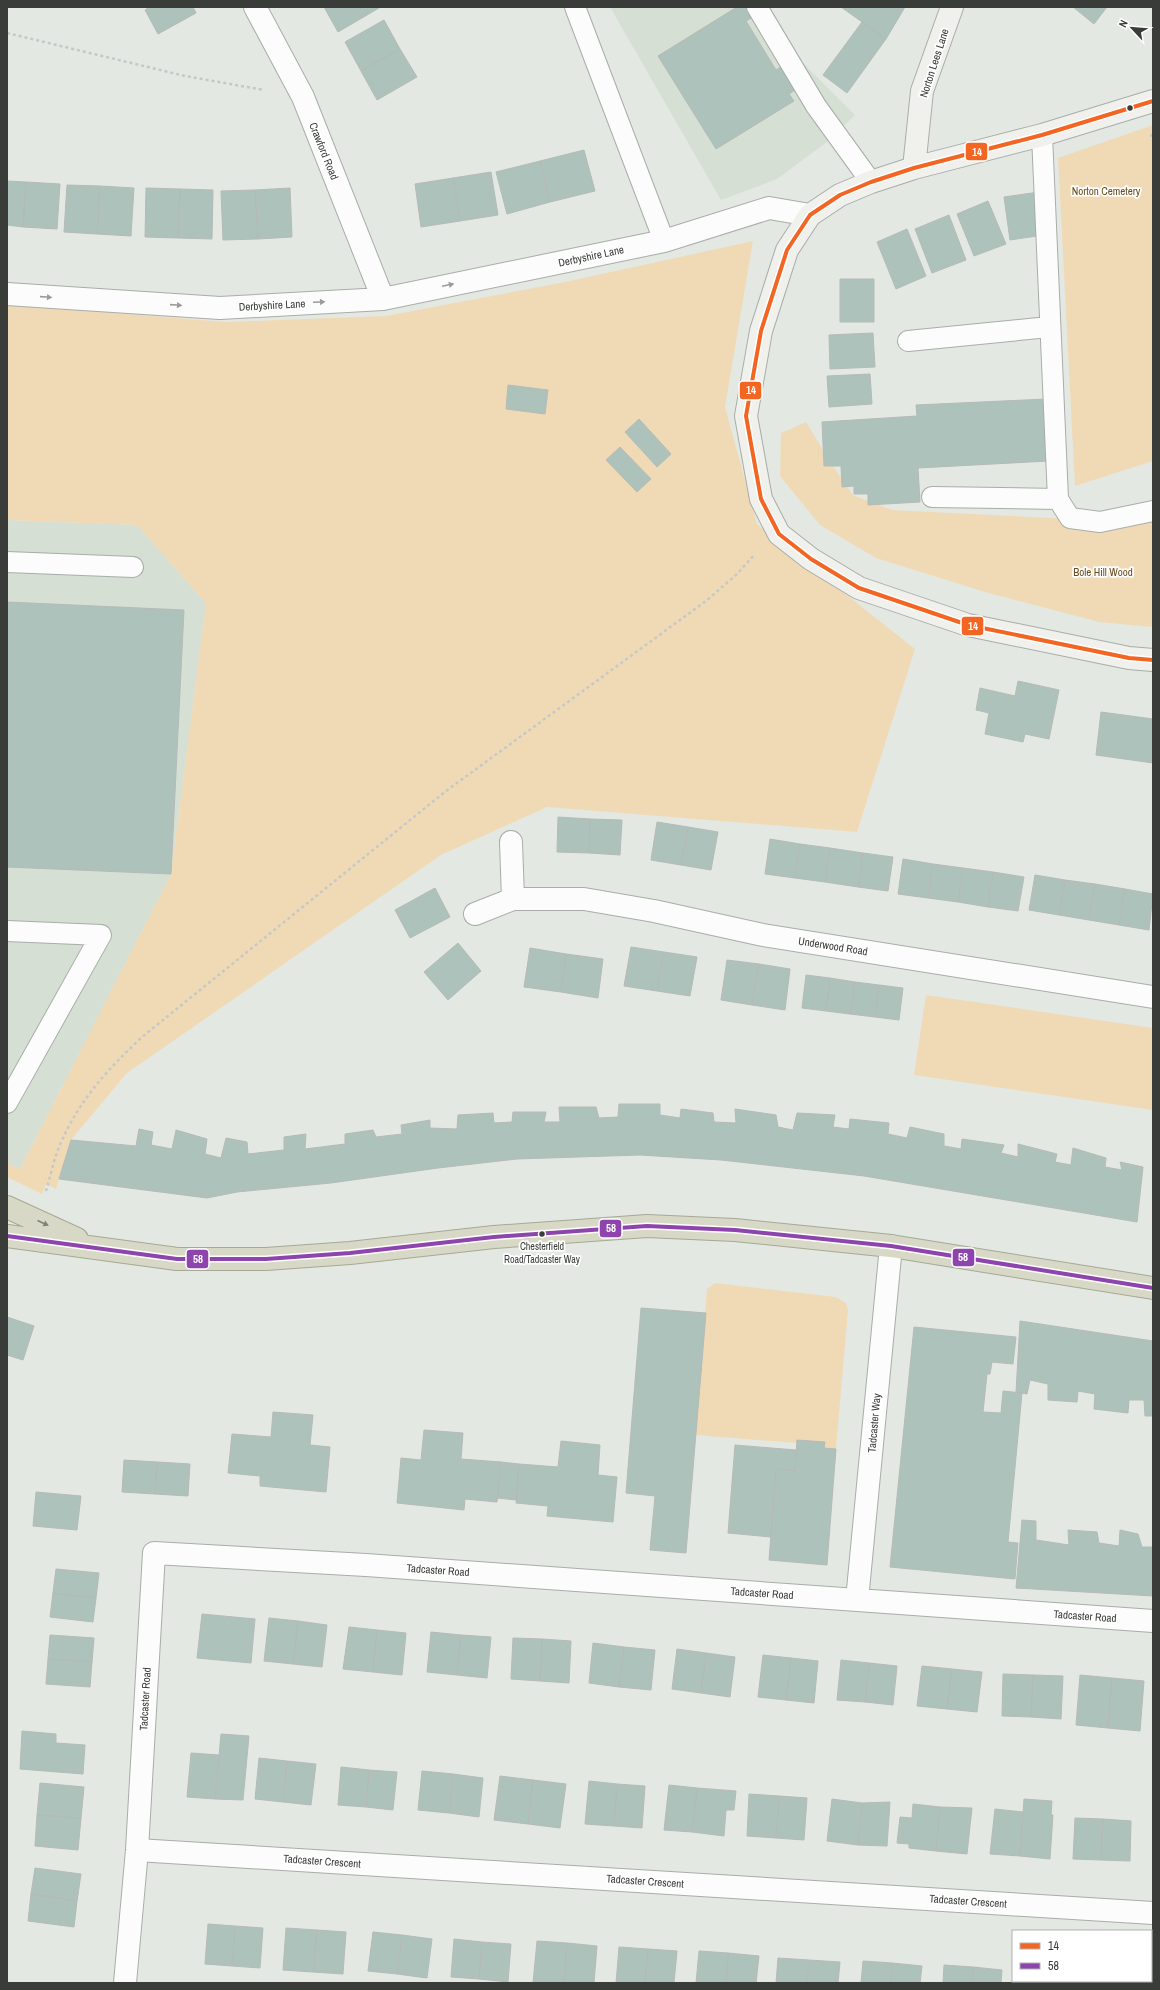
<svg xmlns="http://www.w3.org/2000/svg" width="1160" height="1990" font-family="'Archivo Narrow',sans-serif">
	<rect width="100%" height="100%" fill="#e3e8e3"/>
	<path fill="#d5dfd4" d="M610,7H769L770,20L803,63L855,115L831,139L777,179L721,200Z
		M7,520L137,525L206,603L171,874L20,1169L7,1163Z"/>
	<path fill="#f0dab6" d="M1153,125V461L1075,486L1058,158Z
		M753,241L725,407L757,524L915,649L857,832L547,807L441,855L127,1073L71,1140L56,1189L46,1184L42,1194L7,1177V1163L20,1169L171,874L206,603L137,525L7,520V304L225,322L386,316L565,282Z
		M806,422L829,460L853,495L892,510L1071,519H1153V627L1099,622L985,592L876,558L820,525L780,476L781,433Z
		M926,995L1153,1028V1110L914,1075Z
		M715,1283L836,1297L846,1303L848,1310L836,1449L824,1448L825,1442L798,1440L797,1443L695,1435L707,1289Z"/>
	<path fill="#aec2bc" stroke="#b5bab7" d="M150,7H193L196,13L158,34L145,10Z
		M324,7H378L379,8L338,32Z
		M737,7H751L756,15L746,21L776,70L787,63L801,86L789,94L794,101L716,149L658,56Z
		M841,7H905L886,39Z
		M1073,7H1107L1094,24Z
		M384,20L400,49L361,71L345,42Z
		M862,22L886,39L847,93L823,75Z
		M400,49L417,77L377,100L361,71Z
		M584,150L595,191L550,202L540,161Z
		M540,161L550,202L507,214L496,172Z
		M491,172L498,215L460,221L453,178Z
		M453,178L460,221L421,227L415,184Z
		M7,181L26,182L23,227L7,225Z
		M26,182L60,184L57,229L23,227Z
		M67,185L100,186L97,234L64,232Z
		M100,186L134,188L131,236L97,234Z
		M146,188L180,189L178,238L145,237Z
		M290,188L292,237L258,239L255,190Z
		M180,189L213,190L212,239L178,238Z
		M255,190L258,239L223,240L221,191Z
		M1039,192L1044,235L1010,240L1004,197Z
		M988,201L1006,244L974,256L957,214Z
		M949,215L966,260L932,273L915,229Z
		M907,229L926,276L896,289L877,242Z
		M840,279H874V322H840Z
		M873,333L875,367L830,369L829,335Z
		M870,374L872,404L829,407L827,376Z
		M508,385L548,390L545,414L506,409Z
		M1046,399L1049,461L918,468L920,502L868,505V494H854V486L842,487L841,466H824L822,422L917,416L916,405Z
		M639,419L671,454L657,467L625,432Z
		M620,447L651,479L637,492L606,460Z
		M7,602L184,610L171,874L7,867Z
		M1018,681L1059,690L1049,739L1025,734L1023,742L985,734L989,713L976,710L980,688L1015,696Z
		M1101,712L1153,719V763L1096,755Z
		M558,817L590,819L589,853L557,852Z
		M590,819L622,820L620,855L589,853Z
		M657,822L688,827L681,865L651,860Z
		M688,827L718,832L711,870L681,865Z
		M770,839L800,844L795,878L765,874Z
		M800,844L830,848L825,882L795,878Z
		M830,848L863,853L858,887L825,882Z
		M863,853L893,857L888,891L858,887Z
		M903,859L933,864L928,898L898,894Z
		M933,864L963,868L958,902L928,898Z
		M963,868L993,872L988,907L958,902Z
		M993,872L1024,877L1018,911L988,907Z
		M1035,875L1065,880L1059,915L1029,910Z
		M1065,880L1095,884L1089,920L1059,915Z
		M1095,884L1125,889L1119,925L1089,920Z
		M435,888L450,917L410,938L395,910Z
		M1125,889L1153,894L1149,930L1119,925Z
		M458,943L481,971L448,1000L424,972Z
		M631,947L664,952L657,991L624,986Z
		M530,948L566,954L561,992L524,987Z
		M664,952L697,957L690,996L657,991Z
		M566,954L603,959L598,998L561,992Z
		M727,960L759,964L752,1005L721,1000Z
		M759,964L790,969L785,1010L752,1005Z
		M806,975L830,978L826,1011L802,1008Z
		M830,978L855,982L850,1014L826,1011Z
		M855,982L879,985L875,1017L850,1014Z
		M879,985L903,988L899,1020L875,1017Z
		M619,1104H660V1115L680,1118L681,1109L713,1113L714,1122L736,1123L735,1109L776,1115L778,1127L793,1130L797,1113L835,1115L833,1127L849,1129L850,1119L889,1123L888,1134L907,1138L910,1127L944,1134V1146L961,1149L962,1139L1004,1145L1001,1153L1018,1157V1144L1057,1154L1055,1162L1071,1165L1073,1148L1106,1158L1105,1167L1122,1170L1120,1162L1143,1167L1137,1222L864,1176L721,1160L640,1155L517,1159L438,1168L331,1183L237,1192L207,1198L59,1179L71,1140L136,1146L139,1129L153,1132L151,1145L172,1149L176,1130L207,1139L205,1154L221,1158L226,1138L247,1142L248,1154L284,1150V1137L306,1134L305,1149L345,1144V1134L373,1130L376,1137L402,1134L401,1125L430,1120V1128L457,1129L458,1115L493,1113L494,1123L512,1122L513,1112H546L544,1122H560L559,1107H596L599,1118L618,1117Z
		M641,1308L706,1313L686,1553L650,1550L655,1496L626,1493Z
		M7,1317L34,1326L23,1360L7,1355Z
		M1020,1321L1153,1341V1416H1145L1144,1400H1129L1128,1413L1094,1409L1095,1394L1078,1391L1077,1402L1048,1400V1384L1030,1380L1027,1394L1016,1392Z
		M914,1327L1016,1337L1013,1364L992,1362L990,1374H987L983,1412L1001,1413L1003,1391L1022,1393L1008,1542L1018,1543L1015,1579L890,1567Z
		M273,1412L313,1415L310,1445L330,1447L326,1492L260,1486V1476L228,1473L232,1434L271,1437Z
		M424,1430L463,1433L461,1459L501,1462L497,1502L465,1499L464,1510L397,1503L401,1458L421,1460Z
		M797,1440L825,1442L824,1448L836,1449L827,1565L769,1560L776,1469L795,1471Z
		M561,1441L600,1445L598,1475L617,1477L613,1522L547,1516L548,1506L516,1503L519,1464L558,1467Z
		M735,1445L796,1450L795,1471L776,1469L771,1537L728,1533Z
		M124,1460L157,1462L155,1494L122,1492Z
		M157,1462L190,1464L188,1496L155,1494Z
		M501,1462L519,1464L516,1500L497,1498Z
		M36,1492L81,1496L77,1530L33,1526Z
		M1022,1520L1036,1521V1540L1069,1545L1068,1530L1097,1532L1099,1543L1119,1546L1120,1530L1138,1534L1142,1547H1153V1596L1016,1588Z
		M56,1569L99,1573L96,1598L53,1593Z
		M53,1593L96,1598L93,1622L50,1617Z
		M202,1614L255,1619L251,1663L197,1658Z
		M269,1618L298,1621L293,1664L264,1661Z
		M298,1621L327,1625L322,1667L293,1664Z
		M349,1627L377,1630L373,1672L343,1669Z
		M377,1630L406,1633L402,1675L373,1672Z
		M431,1632L461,1635L457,1675L427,1672Z
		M50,1635L94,1638L92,1662L48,1659Z
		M461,1635L491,1637L487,1678L457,1675Z
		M513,1638L542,1639L540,1681L511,1679Z
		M542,1639L571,1641L569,1683L540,1681Z
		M593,1643L624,1647L619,1687L589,1683Z
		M624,1647L655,1650L651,1690L619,1687Z
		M677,1649L706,1653L701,1693L672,1689Z
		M706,1653L735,1657L730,1697L701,1693Z
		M763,1655L791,1658L786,1700L758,1697Z
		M791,1658L818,1661L814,1703L786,1700Z
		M48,1659L92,1662L90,1687L46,1684Z
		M841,1660L869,1663L865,1702L837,1700Z
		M869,1663L897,1666L893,1705L865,1702Z
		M922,1666L952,1669L947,1709L917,1706Z
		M952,1669L982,1672L977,1712L947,1709Z
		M1003,1674L1033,1675L1031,1717L1002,1716Z
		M1033,1675L1063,1676L1061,1719L1031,1717Z
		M1080,1675L1112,1678L1108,1728L1076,1725Z
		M1112,1678L1144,1681L1140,1731L1108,1728Z
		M22,1731L56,1734V1743L85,1745L83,1774L20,1769Z
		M221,1734L249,1736L243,1800L215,1799Z
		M191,1753L219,1755L215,1799L187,1797Z
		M259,1758L287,1761L283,1802L255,1799Z
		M287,1761L316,1764L311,1805L283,1802Z
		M341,1767L369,1770L366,1807L338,1805Z
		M369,1770L397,1772L393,1810L366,1807Z
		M422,1771L453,1774L449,1813L418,1810Z
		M453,1774L483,1778L479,1817L449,1813Z
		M500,1776L533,1780L528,1824L494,1820Z
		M533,1780L566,1784L560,1828L528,1824Z
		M589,1781L617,1784L614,1826L585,1824Z
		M40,1783L84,1787L81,1818L37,1815Z
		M617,1784L645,1786L642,1828L614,1826Z
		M669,1785L697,1788L692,1832L664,1830Z
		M697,1788L736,1791L734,1810H726L724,1836L692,1832Z
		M749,1794L779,1796L776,1838L747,1836Z
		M779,1796L807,1798L804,1840L776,1838Z
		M832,1799L862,1803L858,1845L827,1841Z
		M1024,1799L1052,1801L1051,1815H1053L1050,1859L1020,1856Z
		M890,1802L887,1846L858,1845L862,1803Z
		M913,1804L940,1807L936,1851L909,1848V1844L897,1843L900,1817L912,1818Z
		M940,1807L972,1808L967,1854L936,1851Z
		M995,1809L1023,1812L1020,1856L990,1854Z
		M37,1815L81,1818L78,1850L35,1846Z
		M1075,1818L1103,1819L1101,1860L1073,1859Z
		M1103,1819L1131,1821L1130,1861L1101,1860Z
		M35,1868L81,1874L77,1901L31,1894Z
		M31,1894L77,1901L74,1927L28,1921Z
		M208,1924L235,1926L232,1966L205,1964Z
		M235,1926L263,1928L260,1968L232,1966Z
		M286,1928L317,1930L313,1972L283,1970Z
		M317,1930L346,1932L343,1974L313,1972Z
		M373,1932L402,1935L397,1974L368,1971Z
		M402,1935L432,1939L427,1978L397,1974Z
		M454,1939L482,1942L479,1979L451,1977Z
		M537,1941L567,1943L564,1983H533Z
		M482,1942L511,1944L508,1982L479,1979Z
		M567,1943L597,1946L594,1983H564Z
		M619,1947L648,1949L645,1983H616Z
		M648,1949L677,1951L674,1983H645Z
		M699,1951L728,1953L726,1983H696Z
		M728,1953L759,1956L756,1983H726Z
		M778,1958L809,1960L807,1983H776Z
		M809,1960L840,1962L838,1983H807Z
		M863,1961L892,1963L891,1983H861Z
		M892,1963L922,1966L920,1983H891Z
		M944,1965L973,1967L972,1983H943Z
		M973,1967L1002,1970L1001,1983H972Z
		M1023,1981H1053V1983H1023Z
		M1053,1981H1083V1983H1053Z
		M1106,1981H1128L1135,1982V1983H1106Z"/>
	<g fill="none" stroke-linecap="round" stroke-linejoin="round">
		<defs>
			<path id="lane" d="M575,7L664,241
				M757,7L816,106L871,182
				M1042,135L1058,499L1070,518L1100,522L1153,511
				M908,341L1049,327
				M932,497L1058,499
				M7,562L133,567
				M7,931L101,935L7,1103"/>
			<path id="street" d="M255,7L303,97L383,299
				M7,294L220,308L383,299L664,241L769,208L810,215
				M511,842L513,899H584L654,911L763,935L1153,997
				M475,914L513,899
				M857,1600L891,1246
				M137,1850L1153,1913
				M125,1983L137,1850L154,1553L366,1565L1153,1621"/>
			<path id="secondary" d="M1153,101L1042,135L914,168L871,182L840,195L810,215L787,250L761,331L746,416L761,499L779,534L811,559L859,588L968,625L1129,658L1153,660
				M914,168L922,91L952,7"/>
			<path id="highway" d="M7,1207L77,1239
				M7,1236L177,1259H266L350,1253L494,1237L647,1226L735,1230L891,1246L1153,1288"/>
		</defs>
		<use href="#lane" stroke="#a9ada9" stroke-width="22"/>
		<use href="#street" stroke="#a9ada9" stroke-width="24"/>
		<use href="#secondary" stroke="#a9ada9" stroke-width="24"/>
		<use href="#highway" stroke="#a6a995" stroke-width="24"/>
		<path stroke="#c6c8c6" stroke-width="2.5" stroke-dasharray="3 3" stroke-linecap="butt" d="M7,33L185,76L264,90
			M1151,134L1153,141
			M46,1191C51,1174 55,1154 63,1138C82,1097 109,1068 142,1037L446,791L706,601L737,574L755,554"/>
		<use href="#lane" stroke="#fbfcfb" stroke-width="20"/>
		<use href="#street" stroke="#fbfcfb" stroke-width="22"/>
		<use href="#secondary" stroke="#f0f0ec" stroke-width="22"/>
		<use href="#highway" stroke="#d7d8c6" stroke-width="22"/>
		<defs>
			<path id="bus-1" d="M1153,101L1042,135L914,168L871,182L840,195L810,215L787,250L761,331L746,416L761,499L779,534L811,559L859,588L968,625L1129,658L1153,660"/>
			<path id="bus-2" d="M7,1236L177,1259H266L350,1253L494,1237L647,1226L735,1230L891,1246L1153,1288"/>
		</defs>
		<use href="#bus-1" stroke="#fff" stroke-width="7"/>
		<use href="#bus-2" stroke="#fff" stroke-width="7"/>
		<use href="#bus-1" stroke="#f26522" stroke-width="4"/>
		<use href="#bus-2" stroke="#8e44ad" stroke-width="4"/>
	</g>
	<defs><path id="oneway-solid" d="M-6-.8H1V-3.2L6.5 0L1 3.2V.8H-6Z"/></defs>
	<g fill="#9a9c9a">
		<use href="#oneway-solid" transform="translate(448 285) rotate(-12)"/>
		<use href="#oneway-solid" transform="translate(46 297) rotate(4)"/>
		<use href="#oneway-solid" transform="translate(319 302) rotate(-3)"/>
		<use href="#oneway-solid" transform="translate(176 305) rotate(4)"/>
	</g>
	<use fill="#808278" href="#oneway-solid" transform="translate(43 1223) rotate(25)"/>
	<g fill="#393c38" stroke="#fff" stroke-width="1.5">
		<circle cx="1130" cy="108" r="3.5"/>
		<circle cx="542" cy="1234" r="3.5"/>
	</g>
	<g text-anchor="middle" stroke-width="3.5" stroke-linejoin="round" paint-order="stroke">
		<g font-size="10" fill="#393c38" stroke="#fff">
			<text x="542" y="1250">Chesterfield<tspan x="542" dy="13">Road/Tadcaster Way</tspan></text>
		</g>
		<g font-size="11" fill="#393c38" stroke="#fff">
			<text transform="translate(934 63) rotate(-72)" y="4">Norton Lees Lane</text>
			<text transform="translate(324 151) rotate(68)" y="4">Crawford Road</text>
			<text transform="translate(591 256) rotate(-12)" y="4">Derbyshire Lane</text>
			<text transform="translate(272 305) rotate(-3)" y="4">Derbyshire Lane</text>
			<text transform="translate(833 946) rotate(9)" y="4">Underwood Road</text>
			<text transform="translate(874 1423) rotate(-85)" y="4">Tadcaster Way</text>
			<text transform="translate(438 1570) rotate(4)" y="4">Tadcaster Road</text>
			<text transform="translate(762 1593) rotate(4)" y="4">Tadcaster Road</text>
			<text transform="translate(1085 1616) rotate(4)" y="4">Tadcaster Road</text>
			<text transform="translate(145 1699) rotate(-87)" y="4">Tadcaster Road</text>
			<text transform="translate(322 1861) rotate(4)" y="4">Tadcaster Crescent</text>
			<text transform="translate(645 1881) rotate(4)" y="4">Tadcaster Crescent</text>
			<text transform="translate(968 1901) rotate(4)" y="4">Tadcaster Crescent</text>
		</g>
		<g font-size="11" fill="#694c1d" stroke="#fff">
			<text x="1106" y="195">Norton Cemetery</text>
			<text x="1103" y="576">Bole Hill Wood</text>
		</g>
	</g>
	<g stroke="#fff" stroke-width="1.5">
		<rect x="965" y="142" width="23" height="19" rx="4" fill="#f26522"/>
		<rect x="739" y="381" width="23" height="19" rx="4" fill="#f26522"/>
		<rect x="961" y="616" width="23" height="20" rx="4" fill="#f26522"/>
		<rect x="599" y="1219" width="23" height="19" rx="4" fill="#8e44ad"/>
		<rect x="952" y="1248" width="23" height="19" rx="4" fill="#8e44ad"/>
		<rect x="186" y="1249" width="23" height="20" rx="4" fill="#8e44ad"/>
	</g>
	<g font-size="11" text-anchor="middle" font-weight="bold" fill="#fff">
		<text x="977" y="156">14</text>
		<text x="751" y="394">14</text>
		<text x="973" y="630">14</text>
		<text x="611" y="1232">58</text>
		<text x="963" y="1261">58</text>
		<text x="198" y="1263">58</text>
	</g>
	<rect width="1160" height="1990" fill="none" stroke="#393c38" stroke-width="16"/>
	<rect x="1012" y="1930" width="140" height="52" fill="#ffffff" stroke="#b0b1af"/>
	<rect x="1020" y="1943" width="20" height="6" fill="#f26522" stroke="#b0b1af"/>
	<text x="1048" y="1950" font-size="12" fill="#393c38">14</text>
	<rect x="1020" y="1963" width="20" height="6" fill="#8e44ad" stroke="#b0b1af"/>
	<text x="1048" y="1970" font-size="12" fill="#393c38">58</text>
	<g transform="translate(1132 28) rotate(296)" stroke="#ffffff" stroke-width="3" paint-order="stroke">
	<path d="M0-3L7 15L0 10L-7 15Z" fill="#393c38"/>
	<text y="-6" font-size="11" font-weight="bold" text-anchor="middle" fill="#393c38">N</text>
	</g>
</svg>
